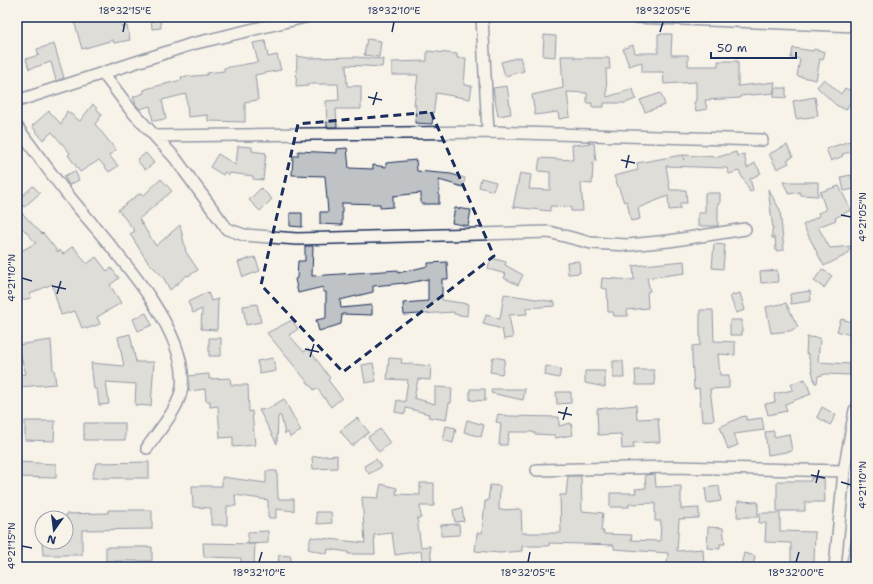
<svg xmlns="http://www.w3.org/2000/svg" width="873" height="584" font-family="'Shantell Sans',sans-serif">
	<rect width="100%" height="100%" fill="#f7f3e8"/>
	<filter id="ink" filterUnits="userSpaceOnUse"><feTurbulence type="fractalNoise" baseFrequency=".025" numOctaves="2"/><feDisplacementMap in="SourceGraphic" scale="8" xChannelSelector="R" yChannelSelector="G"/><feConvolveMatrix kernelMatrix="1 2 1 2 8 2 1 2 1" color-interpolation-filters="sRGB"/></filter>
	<g filter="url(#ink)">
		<path fill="#c0c3c5" stroke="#1b2f5e" d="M73,17H118L122,27L127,26L130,40L114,43L113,40L82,49Z
			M151,17H160L161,28L152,29Z
			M658,34H672L671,55H688V66H718V61H738V86L775,82L774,88H786V98L774,97V89V93L740,96V98L705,100L707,109L696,111L694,102L696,101V82L664,84L663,72H642V62L629,66L623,49L633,45L635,53H658Z
			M544,35L556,36L555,57L543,56Z
			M367,39L381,41L379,57L364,55Z
			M265,41L268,57L277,55L281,70L255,75L258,100L245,102V122L208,121V115L188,117L186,94L162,100L166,119L153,121L150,106L140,109L136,105L133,97L144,93V90L149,88L182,80L181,77L207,75V73L224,71V68L258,62L253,43Z
			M54,44L64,78L56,81L51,62L29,69L26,59L39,55L37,49Z
			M793,48L813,51L814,49L825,52L823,60L820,59L816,80L797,76L800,59L791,58Z
			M427,51L457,54V58H466L464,85L472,86L470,99L436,93L432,124L415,123L416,105H414L418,75H392V62L427,61Z
			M297,56L309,58L355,57L383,59L382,67L346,65L347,86H361V109H336L337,127H327L326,101L339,100L338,84H308V86L296,87Z
			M561,56H575V58H609L610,69H606L607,97L633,89L636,99L625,103H604V107H592V103H587V93L567,92L570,117L559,119L558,112L535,115L532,95L563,88Z
			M520,57L524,71L505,76L501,62Z
			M824,79L841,94L845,88L855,93L846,110L836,105L817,87Z
			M507,86L511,114L498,116L493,88Z
			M661,93L665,105L645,112L640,100Z
			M815,97L818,116L796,119L793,101Z
			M93,104L102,115L95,124L116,150L109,155L118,166L109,172L99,160L80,172L68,155L70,153L52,132L43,140L32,126L49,111L61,124L67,111L80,121Z
			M856,139V151L842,154L843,156L831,161L826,149Z
			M594,143L596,161L593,162L592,184L581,183L583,211H571V207L550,206V211L513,207L520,173L531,175L529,189L550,190V172L538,171L540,158L573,160L572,145Z
			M787,145L793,157L787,160L789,163L777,169L769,154Z
			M238,146L252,147V151L266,153L263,180L253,179V176L230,173L229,175L225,172L223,175L210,167L218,154L236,165Z
			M347,148L349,168L373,169V165L386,167V163L416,160L417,171L451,174L465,178L463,187L439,180V204H421V193L393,196V207L380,208V204L342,203V225L320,224V212H328L325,176L292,175L293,156H298V151L337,153V149Z
			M736,152L737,156L744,154L747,168L755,163L761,173L750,179L753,190L750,192L739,171L729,174L727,168L666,166L670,190H686L687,203H680V209L669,210L668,196L638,208L640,219L631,221L627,201L624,202L614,176L638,170L637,163L682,155L684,160L683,155L718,157Z
			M146,153L154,163L145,170L137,160Z
			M75,171L79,180L69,185L64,176Z
			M851,175L854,189L844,191L841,177Z
			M481,178L496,182L493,191L479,187Z
			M161,179L172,191L139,219L156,246L180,225L186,252L198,270L188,276L187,275L170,290L163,277L147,261L130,234L135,231L118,210L139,194L144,195Z
			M783,182H818V196L800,195V192L789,194Z
			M33,186L40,193L24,207L18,200Z
			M839,186L851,210L835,218L836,220L818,227L830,248L852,246L846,255L824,266L803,225L819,216L818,213L826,210L820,192Z
			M261,188L272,199L260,211L249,200Z
			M768,189L780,210L784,250L776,251L775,238H772V229H773Z
			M705,193H720V204H718V226H698V213H705Z
			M455,208L471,210L468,226L452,223Z
			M290,213H302V227L290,226Z
			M23,214L42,234L43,233L58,252L60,250L63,254L73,246L87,264L96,257L107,271L111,268L119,278L110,285L121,303L97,317L100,324L86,329L85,327L82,328L75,311L61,315L52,284L30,294L31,298L17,301V253L36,243L17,222V220Z
			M714,244L725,245L723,269L712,268Z
			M305,246H313L312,276L398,270V273L428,266V263L447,262L448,279H442V300L468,304L467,316L454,314V312L404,315L403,303L428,301V279L404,284V283L373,286V292L340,300L341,308L372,305V315L342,314L341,324L319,331L316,320L326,318V292H323V287L298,293L295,279L297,278L298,261H305Z
			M255,257L260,271L243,277L238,262Z
			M491,258L506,262L505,265L523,275L518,285L504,278L506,274L488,269Z
			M579,261L580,273L568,274L567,262Z
			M684,261L685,273L647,278L650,291L647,292L648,308L627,310L628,316H614L613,312H608L607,289L601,288L602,278L634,280L633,266Z
			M822,269L832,276L824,288L814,281Z
			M777,270L778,282L761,283L760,272Z
			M810,291L811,301L791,304L790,294Z
			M208,292L211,301L218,299L217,330L201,329L202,309L193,313L188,302Z
			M740,293L745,310L736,313L730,296Z
			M504,294L555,302V306L526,308L527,314L509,315L513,338L504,339L502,329L483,324L486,315L500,319Z
			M786,303L798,327L790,331L771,333L766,307Z
			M257,304L261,322L246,325L243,306Z
			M700,310H713L714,341L735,342V355L718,354L720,375H729V388L710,389L714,420L702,421L699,388L694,389L692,357V346L700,345Z
			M146,313L152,325L138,331L133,319Z
			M841,319L856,323L854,336L837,331Z
			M292,320L298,329L289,335L304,352L308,349L314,356L330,378L328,380L342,398L331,407L317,388L314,390L267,333Z
			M730,320H742V335H730Z
			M130,334L136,362H154L151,406L135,405L136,384L106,382L109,404L99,405L97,389H94L91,363L124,366L118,337Z
			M807,337L820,338L818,362L850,364V375L826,374L818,376L817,383H815L808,354H806Z
			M209,338H221V356H209Z
			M51,340L53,370H54L56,384L19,387L18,375L26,374L20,354L17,355V345Z
			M493,357L505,359L502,374L490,372Z
			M273,358L276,371L260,374L257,361Z
			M389,358L402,359L401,363L431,366L430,380L418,379L414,398L435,404V387L452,388L451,403H449L446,420L428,417L429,414L406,408L405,414L395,412L397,400L405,402L408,380L387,379Z
			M613,361H623L624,378H613Z
			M373,363L376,381L365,383L362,365Z
			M546,366L561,369L559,378L545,375Z
			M635,370H654L655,385H636Z
			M585,371H605V387L585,383Z
			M209,374V379L230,378L231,385H248L249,412L252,411L255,445L233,447V437L220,438L218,406L210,407V401H206L205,389L189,391L188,376Z
			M805,379L811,394L785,404L787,411L768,415L765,404L775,402L774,394L793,390L791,384Z
			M470,389H485V401L470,400Z
			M492,389H525L523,400L491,393Z
			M556,392H571V403L557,404Z
			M284,399L301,431L290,437L288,432L285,434L281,416H278L277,444L259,410L267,409Z
			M636,405L637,419L658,418L660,442L633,443L634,448L622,449L621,434L598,435L597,409Z
			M822,407L836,415L830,425L817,417Z
			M498,414L509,416L559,417V426L571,423L573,435L555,438V435L534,434V432H509L507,445H499L501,423L496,422Z
			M746,416V420L762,418L764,430L734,434L738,445L728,449L720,427L741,417Z
			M357,418L369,432L352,446L340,431Z
			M467,420L484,425L481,437L464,432Z
			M25,421H55L54,441L25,440Z
			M84,423H125V440H84Z
			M446,426L456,428L453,443L443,440Z
			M380,429L390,443L379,452L368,437Z
			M774,431V437L789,434L792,451L768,455L765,432Z
			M337,455V468L313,469L312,457Z
			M376,459L381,467L369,474L364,466Z
			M17,462L56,464V478L17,477Z
			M149,462V478H92L96,463Z
			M266,471H277L278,499H294V511L276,509V518H268V500L235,495L236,506H227V525H211V508L193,507L192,486H222V477L266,483Z
			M655,474L656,487L681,486V509L699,508V518L679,519L677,551L703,549L704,567L667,565L668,553L614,549V545L549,543V546H522V551L500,553L475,551L477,533H482L485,501H488L490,485L500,486L499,510L521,509L522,533H561L560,495H566L568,476H581L582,511L603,513L601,531H604L603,534L632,535L631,540L660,541L661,521H655V503L629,504V507H610V493H636L635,489L646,488L645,475Z
			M811,478H824L825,502H805V511H777V481H811Z
			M420,483H434V506H420L421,518H417L421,547L430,546L432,567H423L421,551L395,555L392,533L374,535L375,554H348V552L328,549L327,554L308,549L311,537L365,543L362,497L378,498L381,484L397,488L396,494L420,495Z
			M719,486L721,501L707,503L705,488Z
			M738,501L758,502V517H737Z
			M462,508L464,521L455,522L453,510Z
			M108,510H152V529L82,530V555H43L42,542H66V514L108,513Z
			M316,512H331L332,523L317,524Z
			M760,513H780V531L815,532L814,563L791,562V543L765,542L766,523H759Z
			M459,524L460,535L441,536V525Z
			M708,527L723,528L725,544H720V549L707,548Z
			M268,531V543L248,544V532Z
			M852,537H856V566L846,564Z
			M203,543L255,544L254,564L241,563V558L204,557Z
			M106,547H152V561H106Z
			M744,553L755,556L753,567L741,565Z
			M279,555L291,556L290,567H278Z"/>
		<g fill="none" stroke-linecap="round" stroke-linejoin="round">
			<defs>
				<path id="street" d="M482,17L488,132
					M635,17L856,26
					M103,73L130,109L175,158L227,229L244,235L297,239L549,232L591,243L628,245L669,241L745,229
					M17,101L192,44L305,17
					M17,127C34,150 50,173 68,195C104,240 189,326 182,386C180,408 159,430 147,448
					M155,136L488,132L762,140
					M537,470L672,467L844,471
					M835,567L844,471L855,410"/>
			</defs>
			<use href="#street" stroke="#1b2f5e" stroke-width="14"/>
			<use href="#street" stroke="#f7f3e8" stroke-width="11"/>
		</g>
	</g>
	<path d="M0 0H873V584H0ZM431,112L494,256L343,372L261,285L298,124Z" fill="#f7f3e8" fill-opacity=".55" fill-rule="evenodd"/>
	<path fill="none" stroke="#1b2f5e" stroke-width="3" stroke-dasharray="8 5" stroke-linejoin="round" d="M431,112L494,256L343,372L261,285L298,124Z"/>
	<path fill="none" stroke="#1b2f5e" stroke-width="1.5" d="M123,32L125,22M392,32L394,22M660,32L663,22M368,97L382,100M373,105L377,92M621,160L635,163M626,168L629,155M841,215L851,217M22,278L32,281M52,286L66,289M57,294L61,281M305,349L319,352M310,357L314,344M558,412L572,415M563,420L567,407M811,475L825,478M841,482L851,485M816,483L819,470M22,546L32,548M259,562L262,552M528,562L530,552M796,562L799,552"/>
	<rect width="873" height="584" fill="none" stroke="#f7f3e8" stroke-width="44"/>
	<g transform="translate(54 530) rotate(194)"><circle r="19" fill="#f7f3e8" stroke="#9fa5b1"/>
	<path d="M0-3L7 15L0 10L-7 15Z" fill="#1b2f5e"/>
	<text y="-6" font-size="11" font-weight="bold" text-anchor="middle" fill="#1b2f5e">N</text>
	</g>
	<path d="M711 52v6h85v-6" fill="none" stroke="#1b2f5e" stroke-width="2"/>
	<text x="717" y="52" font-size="12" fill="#1b2f5e" stroke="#f7f3e8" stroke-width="3" paint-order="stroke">50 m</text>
	<rect x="22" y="22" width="829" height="540" fill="none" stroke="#1b2f5e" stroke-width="1.5"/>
	<g font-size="10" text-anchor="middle" fill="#1b2f5e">
		<text x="125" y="14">18°32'15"E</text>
		<text x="394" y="14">18°32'10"E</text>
		<text x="663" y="14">18°32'05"E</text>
		<text transform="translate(862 217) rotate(-90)" y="4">4°21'05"N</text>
		<text transform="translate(11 278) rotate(-90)" y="4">4°21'10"N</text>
		<text transform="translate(862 485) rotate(-90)" y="4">4°21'10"N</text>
		<text transform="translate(11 546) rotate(-90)" y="4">4°21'15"N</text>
		<text x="259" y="576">18°32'10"E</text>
		<text x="528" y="576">18°32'05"E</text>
		<text x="796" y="576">18°32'00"E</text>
	</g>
</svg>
